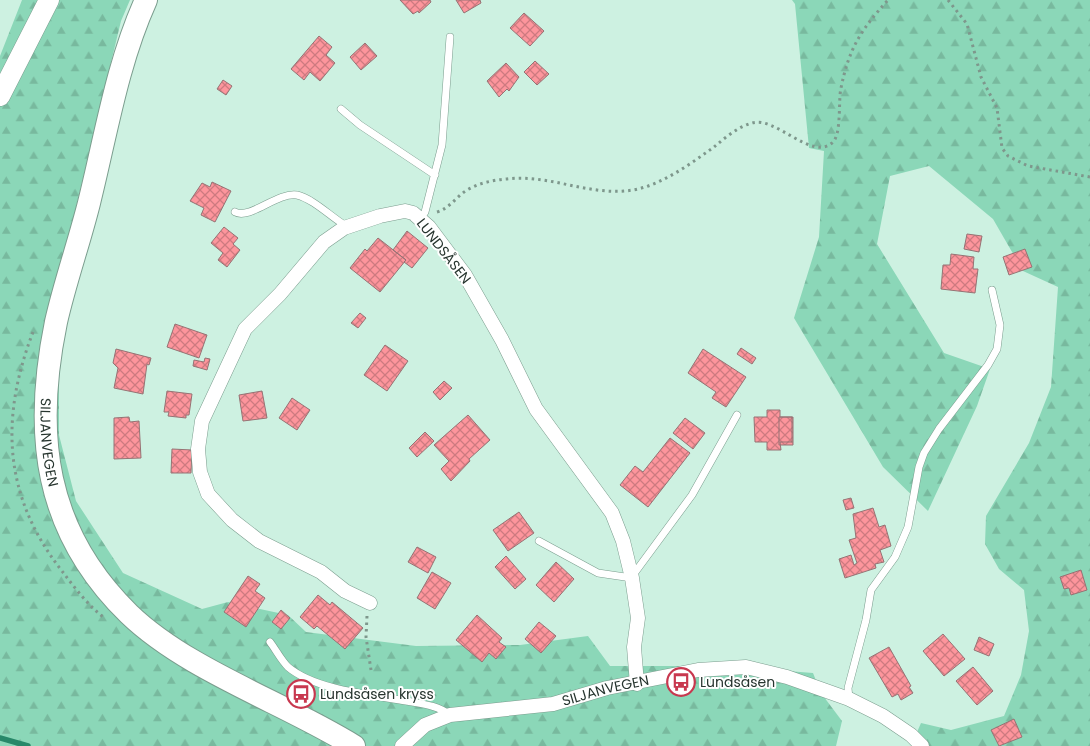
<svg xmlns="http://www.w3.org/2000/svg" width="1090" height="746" font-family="Poppins,sans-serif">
	<defs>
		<pattern id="forest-firs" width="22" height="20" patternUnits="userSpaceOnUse" patternTransform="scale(1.25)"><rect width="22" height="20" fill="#8bd7b8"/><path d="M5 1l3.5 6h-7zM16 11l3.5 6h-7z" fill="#78b99e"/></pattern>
		<pattern id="building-cross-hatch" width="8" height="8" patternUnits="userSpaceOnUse" patternTransform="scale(1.25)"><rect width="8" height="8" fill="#fd959c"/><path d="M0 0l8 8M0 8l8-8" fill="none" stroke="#cd7a80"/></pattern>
	</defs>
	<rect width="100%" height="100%" fill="#cdf1e1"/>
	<path fill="url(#forest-firs)" d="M22,0H130L121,21L76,207L59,379V435L76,501L123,573L202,609L228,602L288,615L306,632L416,646L520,645L588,636L610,666H721L813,673L821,693L842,721L836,746H0V56Z
		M792,0H1090V746H911L921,723L951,730L1004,716L1021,675L1029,631L1024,590L999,569L985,544L986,516L1029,443L1051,387L1058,287L1023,271L993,219L929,166L890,176L877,244L944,353L990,369L977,406L928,511L883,467L794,318L819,237L824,151L809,148L795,4Z"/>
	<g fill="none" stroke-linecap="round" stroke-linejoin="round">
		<path stroke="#288869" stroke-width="5.5" d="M0,738L28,746"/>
	</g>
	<path fill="url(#building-cross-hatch)" stroke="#957374" d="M400,0H430L431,2L419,13L418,11L413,14Z
		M456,0H480L481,3L464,13Z
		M524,13L544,31L530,46L510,28Z
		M319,36L332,47L326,55L335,63L320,81L310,72L304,80L291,69Z
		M365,43L377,56L361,70L350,57Z
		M535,61L549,74L537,85L524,72Z
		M506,63L519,77L509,91L507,89L499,97L487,81Z
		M223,80L232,86L226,95L217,89Z
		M212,182L231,191L215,222L201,215L204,208L190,201L202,183L210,187Z
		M224,227L238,238L233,244L240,250L227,267L218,260L223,253L211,243Z
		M407,231L428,248L412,268L404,262L406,260L393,250Z
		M967,234L982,236L979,252L964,249Z
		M378,238L406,260L380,292L350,268L365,249L367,251Z
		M1025,249L1032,267L1009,275L1003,257Z
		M951,254L974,257L973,269H978L975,293L941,289L943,265H950Z
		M360,313L366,318L358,328L351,323Z
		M175,324L207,335L199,358L167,347Z
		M385,345L408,361L387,391L364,375Z
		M741,348L756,358L752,364L737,354Z
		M116,349L151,358L149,365L147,364L143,394L114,388L118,368L113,363Z
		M703,349L746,377L726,407L712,398L716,392L688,373Z
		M205,358L210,359L207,370L193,366L194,360L204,362Z
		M444,381L452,388L440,400L433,392Z
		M167,391L192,394L189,415H186V418L168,416L169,412H164Z
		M262,391L267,418L243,421L239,395Z
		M292,398L310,410L297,430L279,418Z
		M767,410H780V417H792V442H780L781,450H767V442H755L754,417H767Z
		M468,415L490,440L469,459L470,461L451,481L441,469L449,461L434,445Z
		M129,417L130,422L139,421L141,458L114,459V418Z
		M779,417H793V445H779Z
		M685,418L705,433L693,449L673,433Z
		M425,432L434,441L417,457L409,448Z
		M670,438L690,453L648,507L620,485L635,466L643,472Z
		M172,449L192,450L191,473H171Z
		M851,498L854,508L846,510L843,500Z
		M873,508L879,527L885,525L891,546L880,550L884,562L875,564L876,568L845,578L839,559L851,555L854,565L857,563L849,540L856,538L853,514Z
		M519,512L534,533L508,551L493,530Z
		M417,547L436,557L428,573L408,562Z
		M506,556L526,579L515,589L495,567Z
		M556,562L574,579L554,602L536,585Z
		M1081,570L1087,590L1071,595L1069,588L1064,589L1060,577Z
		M432,572L451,583L435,609L417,598Z
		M248,576L260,584L255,591L265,598L246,627L224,612Z
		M318,595L330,605L332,602L363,628L345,649L317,626L314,629L300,617Z
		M281,610L290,618L281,629L272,622Z
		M477,615L502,638L499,642L506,647L496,659L489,653L482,662L456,640Z
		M539,622L556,636L541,653L525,639Z
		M943,634L965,659L944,676L923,651Z
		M979,637L994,644L989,656L974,650Z
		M889,647L911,686L909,687L913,693L901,700L898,694L892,697L869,658Z
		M973,667L993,691L977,705L956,681Z
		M1014,719L1022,737L999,746L991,730Z"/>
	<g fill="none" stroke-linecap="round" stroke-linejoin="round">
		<defs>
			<path id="lane" d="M341,109L360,125L435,175
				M235,212C250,220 277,192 297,195C313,199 329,215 343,224L344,228
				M420,219L425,212L442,145L450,37
				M539,541L598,573L632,578
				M631,573L636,571L692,495L737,415
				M270,642C276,650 281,660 288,667C315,690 372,695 406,701C422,704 437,705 450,715
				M849,699L848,688L866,620L871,590L895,557L908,527L919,467L924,453L939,429L988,365L997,349L1000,325L992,290"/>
			<g id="street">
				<path d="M370,603L345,591L321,572L259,541L232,520L208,494L200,472L198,449L202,421L245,329L280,294L324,242L344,228L380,216L405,211L413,213L429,227L465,275L502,340L536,409L612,513L623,541L632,578L638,618L634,647L637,684"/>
				<path id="s1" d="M402,746L425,725L450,715L553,704L607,688L698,670L746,667L787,677L849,699L883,716L911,735L922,746"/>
			</g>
			<path id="secondary" d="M0,96L49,0"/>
			<g id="primary">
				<path id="s2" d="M146,0C117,64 106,135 89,203C79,243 65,282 56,322C33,434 44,531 129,614C187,670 285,703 354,746"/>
			</g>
		</defs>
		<use href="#lane" stroke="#7b9d8e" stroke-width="8"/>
		<use href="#street" stroke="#7b9d8e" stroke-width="15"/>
		<use href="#secondary" stroke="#7b9d8e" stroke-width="21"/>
		<use href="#primary" stroke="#7b9d8e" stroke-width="24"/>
		<path stroke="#7e978c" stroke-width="3" stroke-dasharray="2.5 4" stroke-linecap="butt" d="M948,0L967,24L981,77L997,108L1002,148L1008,156L1028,166L1090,177
			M437,212C450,208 456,197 467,190C479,183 493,180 507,179C553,173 599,202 645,187C670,179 693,162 714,147C725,138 737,127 752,123C776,116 811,161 832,143C842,135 838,101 841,88C849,48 861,30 888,0
			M33,332C0,418 3,496 62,571C74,587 87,604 103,617
			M367,616L366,637L371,670"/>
		<use href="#lane" stroke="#fff" stroke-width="7"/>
		<use href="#street" stroke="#fff" stroke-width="14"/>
		<use href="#secondary" stroke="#fff" stroke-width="20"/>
		<use href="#primary" stroke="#fff" stroke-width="22"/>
	</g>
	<defs>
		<symbol id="bus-ring" viewBox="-11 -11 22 22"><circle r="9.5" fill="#fff" stroke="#c8384f" stroke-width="1.5"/><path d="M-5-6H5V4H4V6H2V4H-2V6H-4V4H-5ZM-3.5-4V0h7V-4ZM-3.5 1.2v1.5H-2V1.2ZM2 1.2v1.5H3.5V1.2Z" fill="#c8384f"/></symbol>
	</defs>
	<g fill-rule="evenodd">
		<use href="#bus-ring" x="665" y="666" width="32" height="32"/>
		<use href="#bus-ring" x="285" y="678" width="32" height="32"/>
	</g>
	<g text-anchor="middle" stroke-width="4" stroke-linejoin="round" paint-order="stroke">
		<g font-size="14" fill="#27352f" stroke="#fff">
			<text transform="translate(444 251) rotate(52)" y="5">LUNDSÅSEN</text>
			<text dy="5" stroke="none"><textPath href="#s2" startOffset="456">SILJANVEGEN</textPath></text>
			<text dy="5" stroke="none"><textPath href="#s1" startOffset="216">SILJANVEGEN</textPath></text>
		</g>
		<g font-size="14" fill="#27352f" stroke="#fff" text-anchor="start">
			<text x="700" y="687">Lundsåsen</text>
			<text x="320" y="699">Lundsåsen kryss</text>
		</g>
	</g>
</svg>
